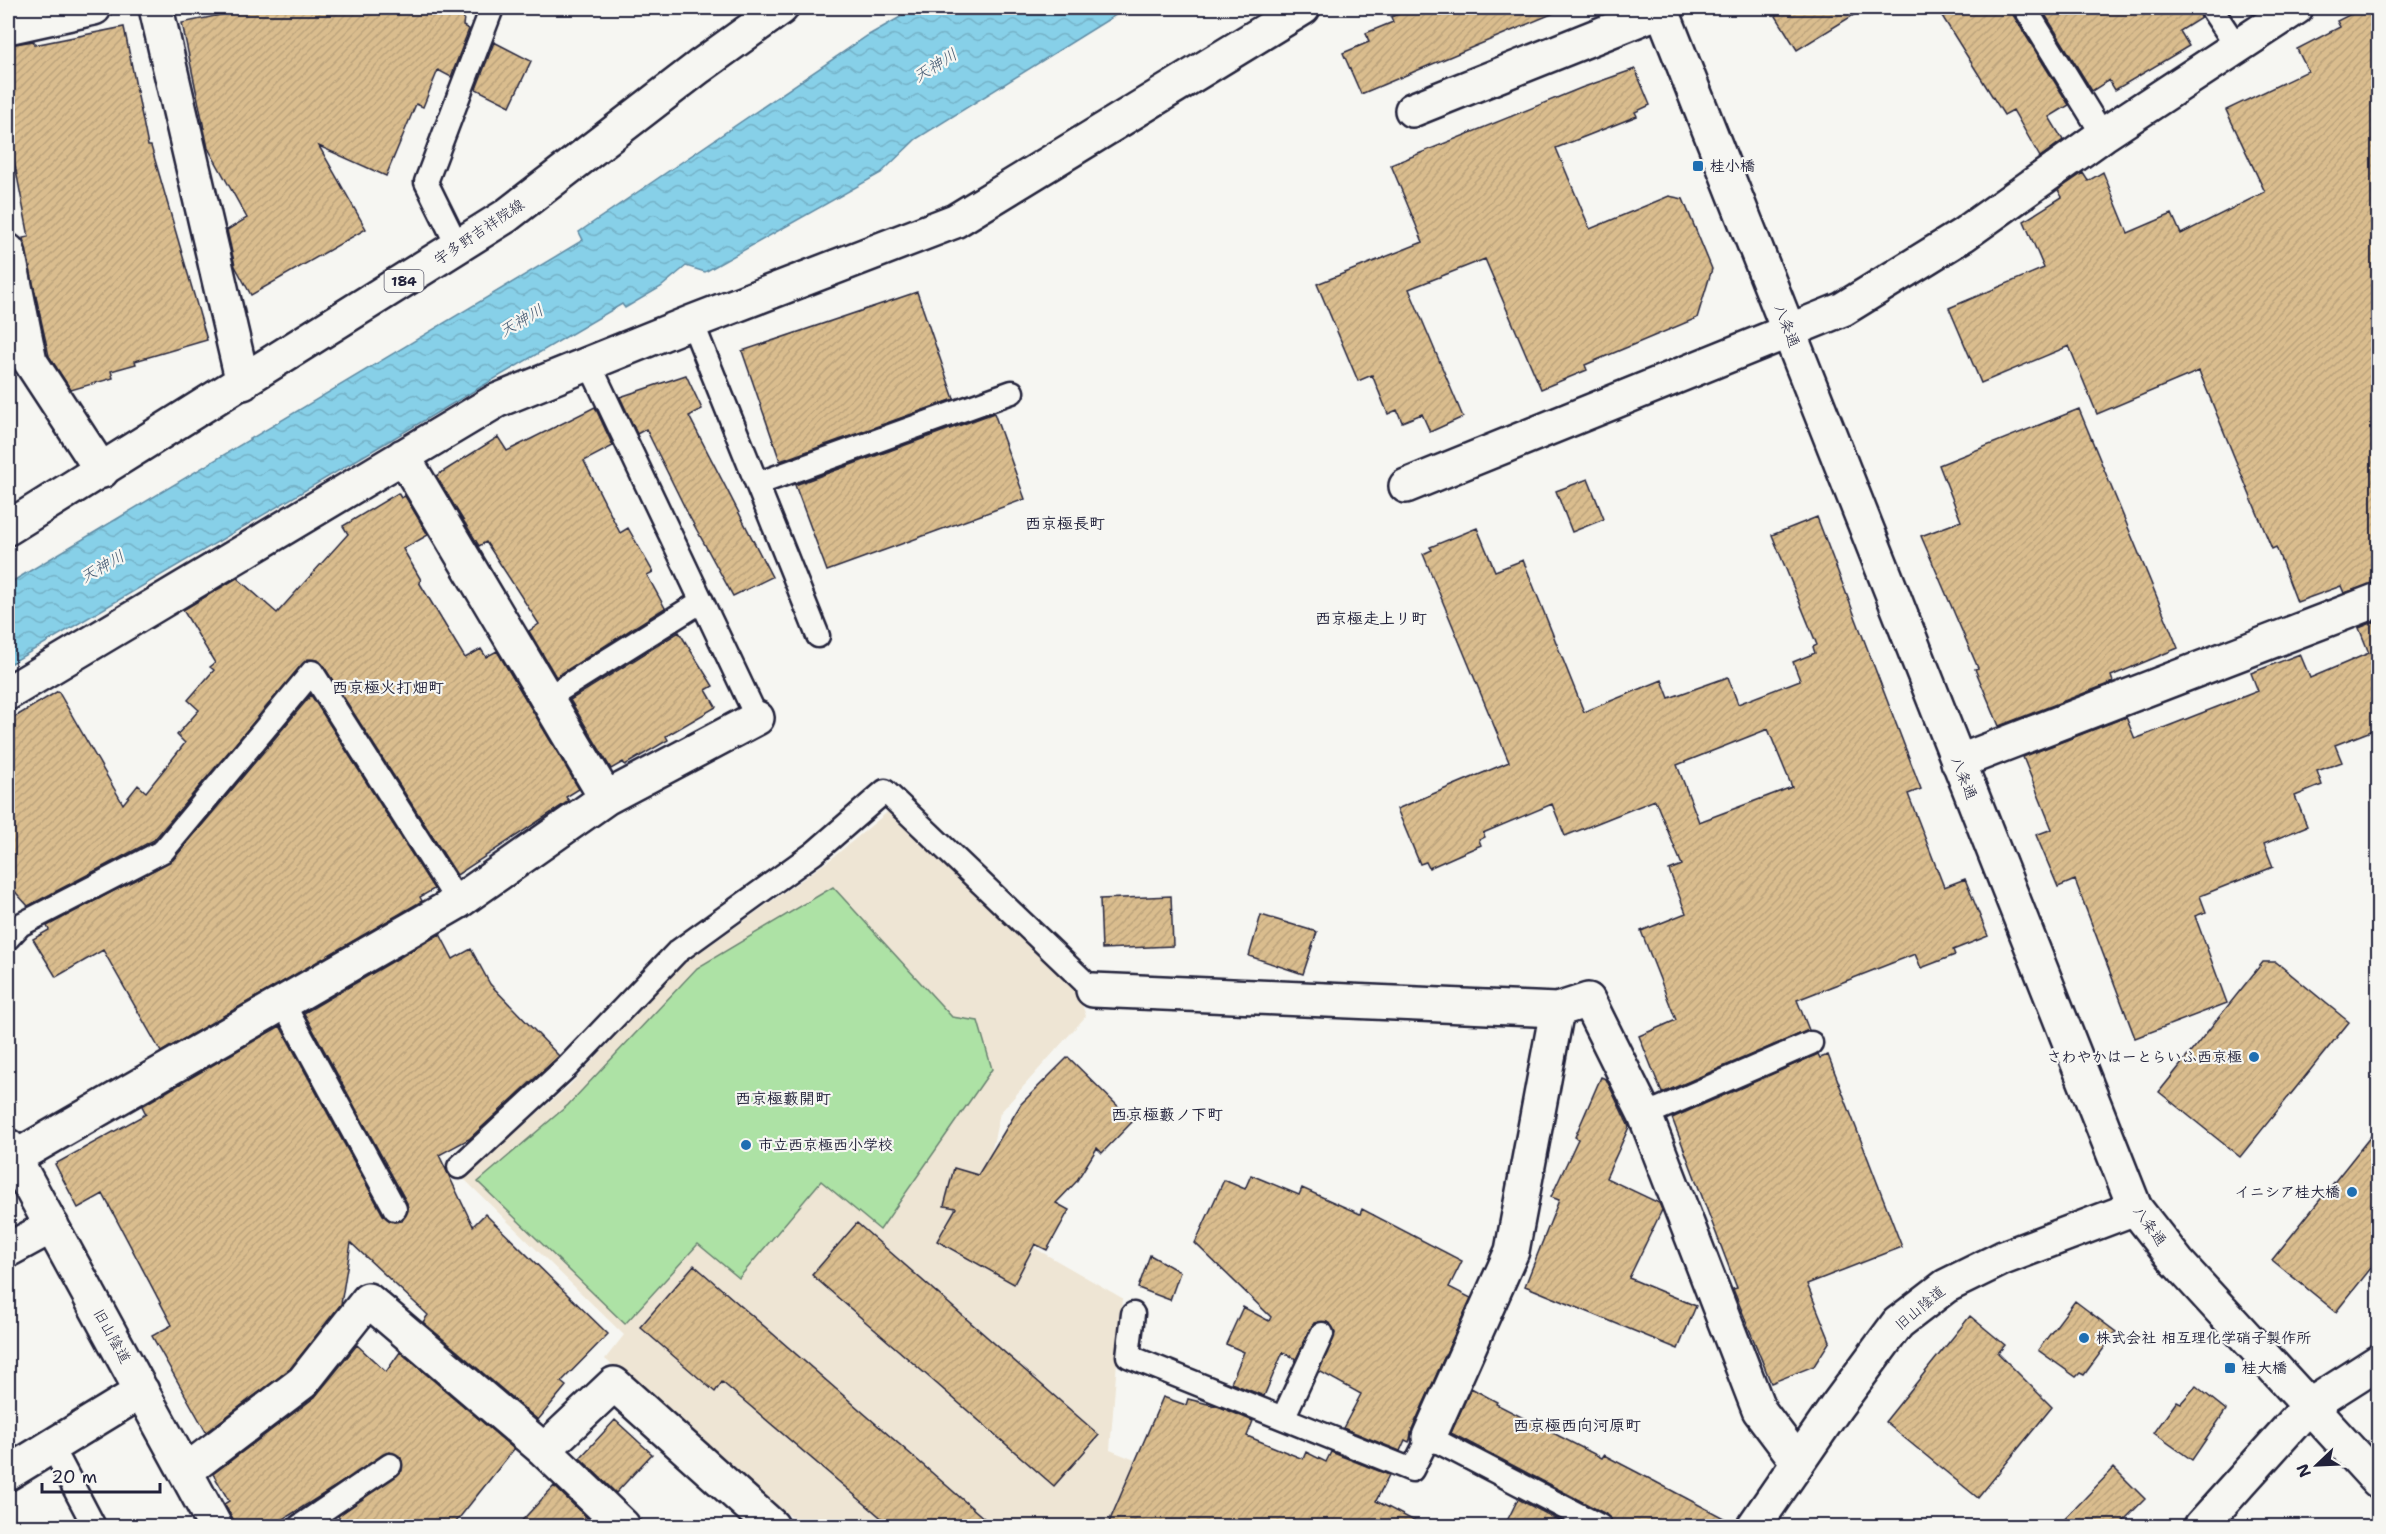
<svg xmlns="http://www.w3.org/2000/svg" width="2386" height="1534" font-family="'Shantell Sans','Klee One',sans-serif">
	<defs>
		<pattern id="water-waves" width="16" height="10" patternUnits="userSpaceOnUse" patternTransform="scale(1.5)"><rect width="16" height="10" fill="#87d0e8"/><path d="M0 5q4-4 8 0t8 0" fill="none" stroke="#74b2c8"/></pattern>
		<pattern id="building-hatch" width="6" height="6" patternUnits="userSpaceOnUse" patternTransform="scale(1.5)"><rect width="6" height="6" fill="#dabd8e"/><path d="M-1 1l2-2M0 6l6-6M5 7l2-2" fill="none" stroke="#bba27b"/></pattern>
	</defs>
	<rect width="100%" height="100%" fill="#f6f6f2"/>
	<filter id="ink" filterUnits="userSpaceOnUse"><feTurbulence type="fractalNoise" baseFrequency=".0167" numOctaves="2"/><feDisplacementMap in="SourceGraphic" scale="12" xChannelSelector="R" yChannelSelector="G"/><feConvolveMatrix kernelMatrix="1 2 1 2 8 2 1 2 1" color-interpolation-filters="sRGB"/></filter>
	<g filter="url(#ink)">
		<path fill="#eee5d4" d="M890,810L1070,970L1086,1016L1000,1113L977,1215L1122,1298L1110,1450L1267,1514L1263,1526H802L605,1359L624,1335L463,1178L569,1086L682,965L831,859Z"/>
		<path fill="#ade2a5" stroke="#688270" stroke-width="1.5" d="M833,887L952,1017L978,1021L992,1069L880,1230L821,1181L739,1278L698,1244L625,1324L478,1182L568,1105L697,968Z"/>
		<path fill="url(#water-waves)" stroke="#5f8aa3" stroke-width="1.5" d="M916,8H1127L916,139L881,173L705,272L686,266L661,287L625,308L622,304L8,665V584L583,240L579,232L867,36Z"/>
		<path fill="url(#building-hatch)" stroke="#22223b" stroke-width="1.5" fill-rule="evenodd" d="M253,8H465L463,26L469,29L451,77L438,70L423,107L416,104L386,176L319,146L366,229L251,295L235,266L227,230L247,218L208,148L182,23Z
			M1412,8H1566L1361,94L1343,53L1369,42L1366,33L1393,22L1391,17Z
			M1771,8H1865L1797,50Z
			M1937,8H2012L2013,15L2069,105L2049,117L2063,140L2040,157L2013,110L2004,115Z
			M2041,8H2198L2201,18L2180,31L2189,46L2115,90L2109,80L2092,91Z
			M2363,8H2379V582L2344,593L2341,586L2297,602L2276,547L2272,549L2199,371L2097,414L2069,346L1981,383L1949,308L2044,268L2024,221L2062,197L2058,190L2083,173L2088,181L2103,172L2128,233L2172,214L2181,234L2265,192L2226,110L2308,71L2297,49L2340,27L2337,21Z
			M124,27L148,146H151L207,340L135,361L136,364L111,371L113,378L71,390L49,356L23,238L29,237L8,130V45L34,41V45Z
			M494,42L531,61L510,106L476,89Z
			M1635,69L1650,105L1635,112L1637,116L1556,148L1590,229L1669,196L1683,199L1712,269L1697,318L1585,365L1587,370L1541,389L1485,259L1409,289L1463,417L1430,432L1422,414L1402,422L1397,410L1388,414L1372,375L1358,381L1317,284L1423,242L1391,165L1581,88Z
			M917,292L954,399L780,461L742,351Z
			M686,375L702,409L689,416L772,577L733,596L688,514L646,429L637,434L620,397Z
			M595,407L613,446L584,461L620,533L628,528L653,572L647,575L665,608L556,677L529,631L539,624L486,542L479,546L436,476L498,437L507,451Z
			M2079,409L2178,648L2111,676L2113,682L1999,726L1975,669L1978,668L1921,536L1961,521L1939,465Z
			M994,413L1025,499L827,571L795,485Z
			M1588,479L1604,519L1572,532L1556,491Z
			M398,493L401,498L405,496L428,535L403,549L421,580L419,582L465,658L481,649L486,657L497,651L579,789L566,797L569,801L457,875L323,665L318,660L307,659L154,840L28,906L8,884V721L58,691L123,804L138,785L146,792L185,743L177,735L199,710L188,700L214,670L210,667L215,663L183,610L237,578L277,613L348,534L343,526Z
			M1817,517L1921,789L1908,794L1944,887L1965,879L1988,936L1953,950L1955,955L1921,968L1915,954L1797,1000L1809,1030L1662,1093L1639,1036L1676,1020L1641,931L1686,913L1669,870L1682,865L1655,800L1565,836L1552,804L1483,833L1485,837L1479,840L1481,845L1429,868L1426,862L1420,864L1397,809L1509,762L1423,554L1432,550L1430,547L1477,528L1495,571L1523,560L1584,712L1662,680L1669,698L1728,677L1738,704L1800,680L1793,662L1815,653L1813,647L1817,645L1772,535ZM1768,729L1792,787L1699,822L1677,765Z
			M2379,620V728L2335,745L2342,762L2317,771L2322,785L2295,796L2307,826L2264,844L2273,867L2200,896L2206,912L2195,916L2227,1003L2135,1038L2075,880L2058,887L2036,835L2052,829L2023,757L2126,717L2135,739L2258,691L2251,673L2300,654L2310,678L2369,653L2359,628Z
			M679,632L713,686L706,690L716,707L666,736L668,740L625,765L623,762L611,769L570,700Z
			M311,695L434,889L420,897L422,901L161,1052L103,950L56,977L33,939L49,930L47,926L173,860Z
			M1171,896L1173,946L1102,949L1100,899Z
			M1261,915L1317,932L1303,974L1249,956Z
			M440,934L453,959L471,949L490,984L559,1056L469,1139L439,1155L473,1226L485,1214L608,1334L561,1382L566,1386L538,1420L423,1322L428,1315L351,1243L341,1304L290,1369L206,1432L152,1336L172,1325L103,1194L78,1208L55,1164L146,1114L142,1106L280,1026L383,1215L394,1222L402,1221L408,1210L407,1203L304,1013Z
			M2263,962H2276L2349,1022L2240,1157L2159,1092Z
			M1818,1054L1820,1058L1828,1055L1902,1247L1807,1284L1830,1341L1814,1366L1771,1383L1733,1289L1737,1288L1672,1118Z
			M1068,1057L1133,1121L1102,1153L1097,1148L1076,1182L1056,1203L1069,1210L1047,1250L1035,1244L1014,1284L937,1241L956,1208L944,1206L954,1168L978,1175L1021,1104Z
			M1601,1077L1606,1079L1629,1127L1606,1178L1659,1203L1662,1210L1629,1278L1696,1306L1678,1349L1525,1286L1559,1200L1551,1197L1578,1139L1575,1137Z
			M2379,1126V1258L2336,1312L2272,1260Z
			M1251,1175L1299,1195L1302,1188L1360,1214L1362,1209L1462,1261L1449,1287L1471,1298L1412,1429L1410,1439L1409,1442L1405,1440L1400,1451L1343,1428L1361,1394L1319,1371L1335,1333L1327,1322L1314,1323L1296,1359L1283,1352L1264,1396L1231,1383L1244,1352L1226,1344L1243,1307L1269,1321L1271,1317L1195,1243L1224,1180L1245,1189Z
			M857,1223L1099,1435L1054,1486L812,1275Z
			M1150,1255L1180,1272L1170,1300L1138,1288Z
			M694,1265L994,1527H892L722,1382L715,1392L640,1327Z
			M2075,1301L2116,1332L2084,1375L2080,1373L2076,1377L2038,1350Z
			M1970,1316L2005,1345L1998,1353L2052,1407L1978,1498L1885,1422Z
			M357,1345L386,1372L400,1352L514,1449L452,1527H345L338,1516L402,1471L401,1458L390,1452L271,1527H238L224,1504L229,1501L213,1474L315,1397Z
			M2196,1386L2226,1410L2192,1460L2154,1433L2177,1401L2181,1403Z
			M1471,1388L1497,1402L1496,1404L1602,1458L1604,1455L1652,1480L1735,1524L1736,1527H1613L1606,1514L1451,1433Z
			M1163,1397L1186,1405L1188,1399L1220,1407L1253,1421L1247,1436L1303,1459L1306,1452L1326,1462L1331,1452L1389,1475L1376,1501L1426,1527H1107Z
			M615,1420L652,1454L616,1493L580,1458Z
			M2114,1468L2145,1499L2117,1527H2057Z
			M554,1486L590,1521L585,1527H516Z
			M1518,1499L1572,1527H1504Z"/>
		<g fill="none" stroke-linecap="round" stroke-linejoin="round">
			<defs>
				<path id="service" d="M2025,8L2103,135
					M2211,8L2237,47
					M458,247L426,182L492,8
					M692,322L818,636
					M589,363L757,718
					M757,484L1012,392
					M547,698L702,601
					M8,938L20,925L163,851L312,672L458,902
					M283,1003L395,1209
					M1645,1115L1811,1043
					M459,1167L568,1066L677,952L814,853L885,791L1093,990
					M1133,1314L1128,1356L1412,1470L1429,1437L1600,1526
					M1283,1418L1322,1334
					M52,1446L94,1526
					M300,1526L390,1465"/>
				<path id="minor" d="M156,8L243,383
					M8,27L94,8
					M1412,110L1662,10
					M8,251L30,361L102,471
					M403,456L606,798
					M1406,486L1843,309L1963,235L2103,135L2296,8
					M8,693L496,401L692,322L955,221L1303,8
					M1958,762L2378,600
					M1093,990L1557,1010
					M8,1146L215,1526
					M14,1158L458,902L606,798L757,718
					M8,1250L52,1226
					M2309,1406L2378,1362
					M1429,1437L1512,1251L1557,1010L1588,1000L1645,1115L1759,1410L1798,1462
					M544,1450L614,1384L772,1526
					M186,1471L303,1382L368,1300L544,1450L623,1526
					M8,1473L142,1391
					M1754,1526L1836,1407L1898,1323L1946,1286L2003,1258L2135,1208"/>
				<path id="tertiary" d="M2201,1526L2309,1406"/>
				<path id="secondary" d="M1661,8L2135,1208L2178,1263L2378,1481"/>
				<path id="primary" d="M8,528L506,216L699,67L781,8"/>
			</defs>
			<use href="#service" stroke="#22223b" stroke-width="27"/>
			<use href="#minor" stroke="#22223b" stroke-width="38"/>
			<use href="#tertiary" stroke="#22223b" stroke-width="38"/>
			<use href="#secondary" stroke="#22223b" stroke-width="38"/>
			<use href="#primary" stroke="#22223b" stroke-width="38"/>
			<use href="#service" stroke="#f6f6f2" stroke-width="22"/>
			<use href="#minor" stroke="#f6f6f2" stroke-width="33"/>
			<use href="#tertiary" stroke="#f6f6f2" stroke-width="33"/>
			<use href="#secondary" stroke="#f6f6f2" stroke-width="33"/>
			<use href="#primary" stroke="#f6f6f2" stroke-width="33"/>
		</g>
	</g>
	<g fill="#1f6fb2" stroke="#f6f6f2" stroke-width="2">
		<rect x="1692" y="160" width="12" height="12" rx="3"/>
		<circle cx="2254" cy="1057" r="6"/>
		<circle cx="746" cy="1145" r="6"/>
		<circle cx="2352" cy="1192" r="6"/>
		<circle cx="2084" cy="1338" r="6"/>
		<rect x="2224" y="1362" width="12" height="12" rx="3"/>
	</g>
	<g text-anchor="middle" stroke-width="4.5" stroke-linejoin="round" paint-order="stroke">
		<rect fill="#f6f6f2" stroke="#626272" stroke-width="1.5" x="384.5" y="270" width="39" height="22" rx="4.5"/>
		<g font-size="14" font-weight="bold" fill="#22223b">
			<text x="404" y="286">184</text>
		</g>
		<g font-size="15" font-weight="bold" fill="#22223b" stroke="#f6f6f2" text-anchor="start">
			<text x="1710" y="171">桂小橋</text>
			<text x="2242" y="1062" text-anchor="end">さわやかはーとらいふ西京極</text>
			<text x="758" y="1150">市立西京極西小学校</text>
			<text x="2340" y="1197" text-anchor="end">イニシア桂大橋</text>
			<text x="2096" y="1343">株式会社 相互理化学硝子製作所</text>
			<text x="2242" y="1373">桂大橋</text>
		</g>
		<g font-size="15" fill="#22223b" stroke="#f6f6f2">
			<text transform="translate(479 232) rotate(-34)" y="5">宇多野吉祥院線</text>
			<text transform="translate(1787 326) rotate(69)" y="5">八条通</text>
			<text transform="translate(1964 778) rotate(68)" y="5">八条通</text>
			<text transform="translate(2150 1226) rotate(54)" y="5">八条通</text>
			<text transform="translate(1920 1308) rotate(-40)" y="5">旧山陰道</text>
			<text transform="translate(112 1336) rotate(61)" y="5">旧山陰道</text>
		</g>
		<g font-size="16" font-style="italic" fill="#40566f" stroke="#f6f6f2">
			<text transform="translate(935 65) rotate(-32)" y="6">天神川</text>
			<text transform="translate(521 320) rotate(-30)" y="6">天神川</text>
			<text transform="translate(102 566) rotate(-30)" y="6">天神川</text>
		</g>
		<g font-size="16" font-weight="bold" fill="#22223b" stroke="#f6f6f2">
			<text x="1065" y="529">西京極長町</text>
			<text x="1371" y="624">西京極走上リ町</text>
			<text x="388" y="693">西京極火打畑町</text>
			<text x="783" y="1104">西京極藪開町</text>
			<text x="1167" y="1120">西京極藪ノ下町</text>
			<text x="1577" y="1431">西京極西向河原町</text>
		</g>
	</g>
	<rect width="2386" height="1534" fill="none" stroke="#f6f6f2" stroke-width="30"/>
	<rect x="15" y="15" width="2356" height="1504" fill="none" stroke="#22223b" stroke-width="2" filter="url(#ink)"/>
	<g transform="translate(2317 1465) rotate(247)" stroke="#f6f6f2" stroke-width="4.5" paint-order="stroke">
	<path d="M0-4.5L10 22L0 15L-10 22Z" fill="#22223b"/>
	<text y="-9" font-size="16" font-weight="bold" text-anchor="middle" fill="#22223b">N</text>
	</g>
	<path d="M42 1483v9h118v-9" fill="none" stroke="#22223b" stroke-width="3"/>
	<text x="51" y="1483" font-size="18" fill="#22223b" stroke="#f6f6f2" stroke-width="4.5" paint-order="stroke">20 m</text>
</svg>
